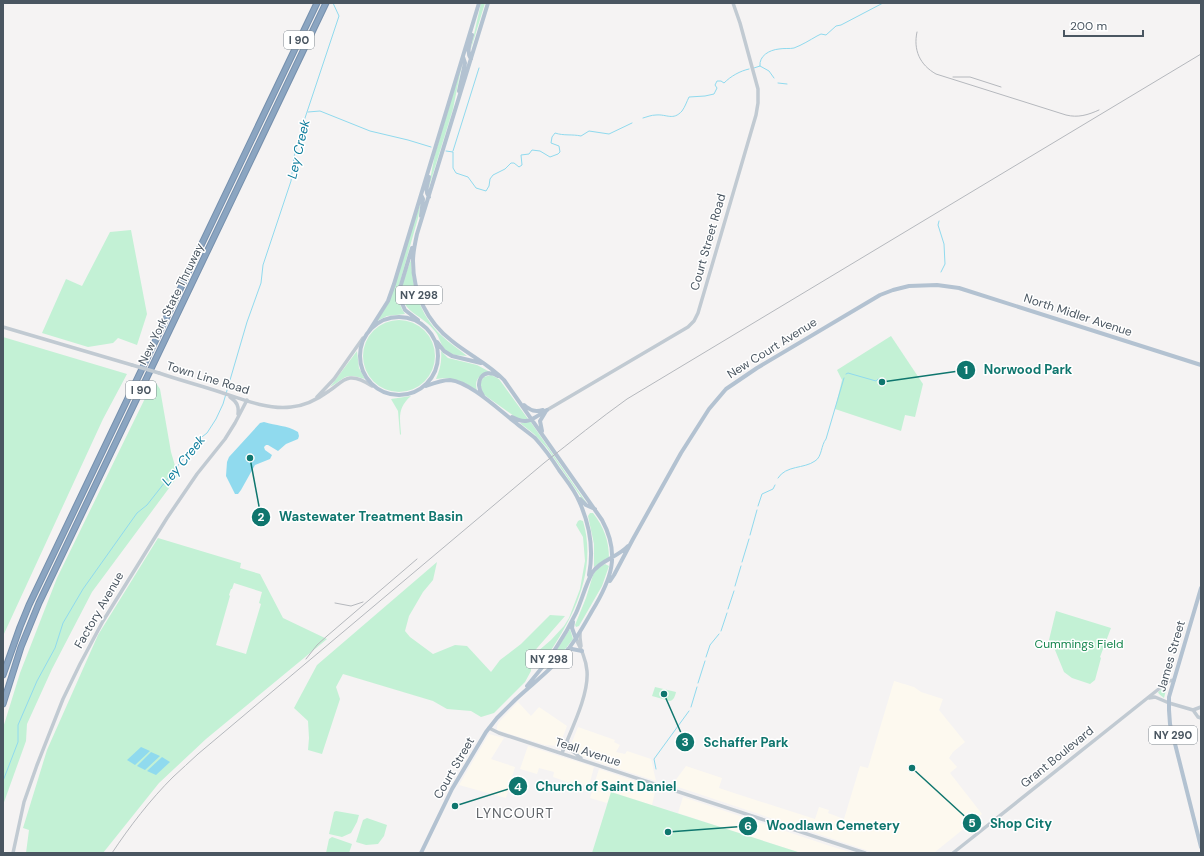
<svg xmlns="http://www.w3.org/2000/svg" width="1204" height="856" font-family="'DM Sans',sans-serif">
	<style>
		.commercial { fill: #fdf9ef }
		.green { fill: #c3f1d5; fill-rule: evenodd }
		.water { fill: #90daee }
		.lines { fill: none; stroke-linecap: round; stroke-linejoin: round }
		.stream { stroke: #90daee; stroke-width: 1 }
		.highway-casing { stroke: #7690ad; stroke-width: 7 }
		.minor { stroke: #c1cad2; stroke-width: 3.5 }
		.major { stroke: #b3c2d1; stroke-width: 4 }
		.highway { stroke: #8ba5c1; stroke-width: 5 }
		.rail { stroke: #b5b8bd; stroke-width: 1 }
		.minor-bridge { stroke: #c1cad2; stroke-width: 3.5 }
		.labels { text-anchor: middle; stroke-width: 3; stroke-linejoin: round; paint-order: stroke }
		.shield { fill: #fff; stroke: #808990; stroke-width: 1 }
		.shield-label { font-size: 11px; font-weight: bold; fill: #4a5661 }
		.street-label { font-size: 12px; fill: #4a5661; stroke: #fff }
		.park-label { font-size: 12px; fill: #17864f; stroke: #fff }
		.water-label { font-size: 13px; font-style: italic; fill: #0c7c9b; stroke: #fff }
		.quarter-label { font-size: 14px; letter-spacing: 1px; fill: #5f6368; stroke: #fff }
		.leader { fill: none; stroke: #0f766e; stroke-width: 1.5 }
		.callout-dot { fill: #0f766e; stroke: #fff; stroke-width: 1.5 }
		.mark-label { font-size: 12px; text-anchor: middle; font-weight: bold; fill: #fff }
		.callout-label { font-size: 13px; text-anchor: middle; font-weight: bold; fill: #0f766e; stroke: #fff; stroke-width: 3; stroke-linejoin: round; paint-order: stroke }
	</style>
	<rect width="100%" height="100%" fill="#f5f3f3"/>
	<path class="commercial" d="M894 681 914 687 921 692 943 699 939 710 965 742 953 752 949 758 957 767 950 773 982 814 935 852V853H875L672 785 686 766 722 778 719 788 737 794 815 819 819 807 829 810 828 813 844 819 860 766 868 768Z
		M518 702 531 716 539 707 567 726 561 742 558 746 545 745 497 730V726L499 722Z
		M578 727 615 740 614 742 620 745 616 752 625 754 627 751 651 759 656 781 589 759 578 754 574 749 572 742Z
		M489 734 504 738 491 759 515 767 506 798 459 785Z
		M528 746 594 767 589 786 574 782 573 784 553 777 554 772 539 768 537 774 520 769Z
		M599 769 656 788 652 805 611 792 607 803 590 798Z
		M683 797 827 845 853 853H801L678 813Z"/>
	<path class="green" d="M481 3H485L470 52Z
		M462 64 453 109 428 190 435 154Z
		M421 202 418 218 398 289C397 299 400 306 405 314L387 316 375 322 383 311Z
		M131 230 147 314 137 345 118 338 113 343 88 347 42 333 66 279 82 286 110 232Z
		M411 260C412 288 420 315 441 335 449 343 459 349 467 356 460 355 452 356 446 351 442 347 440 340 437 334 434 330 431 326 427 323 418 315 406 311 403 299 399 287 407 271 411 260Z
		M363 356a36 36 0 1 1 72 0a36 36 0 1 1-72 0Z
		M891 336 923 384 915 417 905 415 901 431 835 409 842 380 837 370Z
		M3 337 127 374 103 419 3 636Z
		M357 351 359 368 365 379C344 372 346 378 330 387Z
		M441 351 448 358 477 365 490 372C479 375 474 379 477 391 464 381 452 376 436 379 440 370 442 361 441 351Z
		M491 375 499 379 528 419H518L483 394 480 383 484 377Z
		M154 380 160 389 171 452 178 476 92 592 52 669 27 724 26 741 3 805V728L20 673 57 578Z
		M411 396C397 408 400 418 401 434L400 435 398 411 391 399Z
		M530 421 588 505 583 500 547 448 534 434 520 423H526Z
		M590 513H593C604 527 609 541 609 558L594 567V544L588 516Z
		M580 520 583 521C598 572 572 621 543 662H539L536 658 537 652 551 640 564 626 569 618 580 589 585 561 583 537 576 525 578 521Z
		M158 538 241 563 240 568 260 574 283 618 327 639 206 739 159 783 103 853H26L29 830 23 828 47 750 98 635ZM234 583 262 592 259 603 261 604 246 654 216 645 230 596 229 595 231 589H232Z
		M437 562 433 580 423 592 409 616 405 631 410 637 433 654 455 645 467 646 491 672 500 660 521 644 550 615 565 616 531 655V671L525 682 494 713 481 717 471 711 447 709 433 701 343 674 336 687 340 699 322 754 308 750 309 738 308 721 294 708 317 665Z
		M605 564 609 566 602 586 579 626 576 627 575 625 586 598 593 575 597 569Z
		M1056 611 1111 628 1100 657 1101 658 1095 680 1090 684 1072 678 1064 672 1055 650 1049 640Z
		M570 629 573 639 563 652 552 664 550 665H548V663Z
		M1166 686H1167L1164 698 1159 694 1158 692Z
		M655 687 676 692C675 696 674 700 670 701L652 696Z
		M611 792 801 853H592Z
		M336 811 359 815 357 822 351 833 342 837 329 834 334 812Z
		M367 818 387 825 384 836 378 844 366 845 356 842 363 820Z
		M332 837 352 844 349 853H326L329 839Z"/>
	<path class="water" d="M264 422C276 426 287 425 298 432L299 436 298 439 286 444 278 451 268 445H266L264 447 265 450 272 455 270 459 255 465 241 490 238 494H235L226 476 227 462 229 457 260 423Z
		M141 747 150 751 135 765 127 760Z
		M151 752 160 756 145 770 137 766Z
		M162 757 170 762 156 775 147 771Z"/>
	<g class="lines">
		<path class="stream" d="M760 66 769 71 774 78
			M754 68 760 66C759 56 769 50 779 49 784 48 790 49 794 48 802 45 810 40 817 36L821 34 826 35 836 26 841 25 883 3
			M778 83 787 84
			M308 112 320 111 370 131 408 140 431 147
			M643 118C647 117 651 115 656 115 667 114 673 121 682 111 685 107 687 101 689 97L705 96 714 94 717 88 715 85 717 81H721L724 83C731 76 740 71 749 69
			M446 151 453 152V168L456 173 468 177 476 188 486 191 489 186 490 179 493 175 505 169 511 163H514L519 167 522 165 521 155 529 154 532 150 540 151 550 157 558 154 560 152 559 146 551 143 552 137 555 133C564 136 572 134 581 136L589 131 609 134 632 123
			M453 151 479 68
			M939 221 938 225 944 244 945 264 941 272
			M846 374 848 373 876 381 878 379
			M778 478C786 465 804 469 815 461 822 457 821 445 826 439L844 378
			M758 506 762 494 773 489 775 485
			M750 535 757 510
			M742 562 749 539
			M735 586 741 566
			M728 609 734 591
			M721 631 727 613
			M706 657 710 645 719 634
			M698 683 705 661
			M691 707 697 687
			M656 769 654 759 689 711
			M3 781 18 742V725L37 681 55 648 63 623 83 589 137 513 147 505 198 440 207 433 216 419 223 404 247 322 261 283 263 265 291 181 294 157 302 127 339 16 333 3"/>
		<g class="highway-casing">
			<path id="highway" d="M3 675 20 627 29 605 317 3
				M3 704 21 647 39 603 326 3"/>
		</g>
		<path class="minor" d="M3 327 132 365
			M159 373C179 380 199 385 220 392 241 399 268 410 291 407 304 406 318 399 329 391 336 387 342 379 350 378 358 377 366 382 372 386
			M230 397C237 402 239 406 238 414
			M317 397 334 379 363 338
			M547 410 688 327 694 321 698 313 756 115 758 103V89L740 23 733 3
			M580 633V638L581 646
			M1149 698 1155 697 1169 703 1193 710 1201 707
			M1193 710 1198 717 1201 718
			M489 728 499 733 865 853
			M567 741 571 750 581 758
			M562 753C571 730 589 695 587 671 586 659 581 649 576 639
			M13 853 24 802 37 765 63 699 80 664 103 621 167 518 197 474 225 439 235 423 247 400
			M953 853 1160 688 1169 681 1174 680"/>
		<path class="major" d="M488 3 417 234C415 243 413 252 413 261 413 293 427 322 452 341 469 355 489 364 504 380L602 520C621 555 611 580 592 611 584 625 576 640 566 652 551 670 532 684 515 700
			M471 59C466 52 470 43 472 35
			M459 91 465 63 463 57
			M429 197C424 191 428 184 429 177
			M421 216 423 199 421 195
			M412 248 400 288V299L405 310 418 320
			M360 356a39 39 0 1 1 78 0a39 39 0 1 1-78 0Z
			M369 331 388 301 394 284 479 3
			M437 342 444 351 452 356 481 363
			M426 386C434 383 442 380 450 380 470 382 500 411 516 423 522 428 529 433 535 438 544 448 552 459 559 470 566 480 574 489 579 501 590 525 594 549 589 575
			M483 396C473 382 483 367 498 376
			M524 405C531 411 535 412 543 410
			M512 417C528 426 533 418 547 410
			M542 431 540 421 546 411
			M580 499 586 505 595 509
			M610 581 614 575 633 539 681 453 709 409 726 389 757 368 880 295 893 290 909 286 937 285 959 288 1201 365
			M1201 588 1169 697V710L1170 724 1201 847
			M573 622 572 628 576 639
			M568 649H572L582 651
			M527 686C546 664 563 640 576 613 582 600 585 586 592 573 599 561 618 557 628 546
			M421 853 452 789 486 732 497 718 516 699"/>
		<use href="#highway" class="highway"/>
		<path class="rail" d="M917 32C913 50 920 65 936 74L1066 115C1078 118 1088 115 1099 110
			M953 77H970L1001 87
			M335 603 351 606 363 602
			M306 659 317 645 327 636 417 559
			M112 853C130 826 150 800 173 777 181 769 190 762 198 754L544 463C572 441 599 419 627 399L1201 54"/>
		<path class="minor-bridge" d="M132 365 159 373"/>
	</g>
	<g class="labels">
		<g class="shield">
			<rect x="284" y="31" width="30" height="18" rx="3"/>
			<rect x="396" y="286" width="46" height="18" rx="3"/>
			<rect x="126" y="381" width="30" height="18" rx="3"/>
			<rect x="526" y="650" width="46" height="18" rx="3"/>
			<rect x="1149" y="726" width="48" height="18" rx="3"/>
		</g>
		<g class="shield-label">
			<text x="299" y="44">I 90</text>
			<text x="419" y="299">NY 298</text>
			<text x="141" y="394">I 90</text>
			<text x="549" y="663">NY 298</text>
			<text x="1173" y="739">NY 290</text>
		</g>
		<g class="street-label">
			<text transform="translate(708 242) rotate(-74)" y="4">Court Street Road</text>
			<text transform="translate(171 304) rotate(-64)" y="4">New York State Thruway</text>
			<text transform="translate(1078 315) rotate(18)" y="4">North Midler Avenue</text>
			<text transform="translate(772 348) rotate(-32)" y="4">New Court Avenue</text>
			<text transform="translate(208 378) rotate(17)" y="4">Town Line Road</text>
			<text transform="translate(99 610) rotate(-60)" y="4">Factory Avenue</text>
			<text transform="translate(1171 656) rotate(-74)" y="4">James Street</text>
			<text transform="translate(588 752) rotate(18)" y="4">Teall Avenue</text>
			<text transform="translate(1057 757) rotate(-39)" y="4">Grant Boulevard</text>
			<text transform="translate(454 768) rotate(-60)" y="4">Court Street</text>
		</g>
		<g class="park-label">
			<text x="1079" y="648">Cummings Field</text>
		</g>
		<g class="water-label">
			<text transform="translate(298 149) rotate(-77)" y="5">Ley Creek</text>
			<text transform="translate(183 460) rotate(-51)" y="5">Ley Creek</text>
		</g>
		<g class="quarter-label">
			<text x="515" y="818">LYNCOURT</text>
		</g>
	</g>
	<path class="leader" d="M882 382L966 370M250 458L261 517M664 694L685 742M455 806L518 786M912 768L972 823M668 832L748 826"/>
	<g class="callout-dot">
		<circle cx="882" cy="382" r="4"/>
		<circle cx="250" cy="458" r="4"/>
		<circle cx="664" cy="694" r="4"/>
		<circle cx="455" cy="806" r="4"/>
		<circle cx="912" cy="768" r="4"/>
		<circle cx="668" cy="832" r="4"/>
		<circle cx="966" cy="370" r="10"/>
		<circle cx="261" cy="517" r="10"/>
		<circle cx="685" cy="742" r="10"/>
		<circle cx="518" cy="786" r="10"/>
		<circle cx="972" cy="823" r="10"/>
		<circle cx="748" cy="826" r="10"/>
	</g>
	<g class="mark-label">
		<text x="966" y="374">1</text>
		<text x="261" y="521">2</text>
		<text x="685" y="746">3</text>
		<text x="518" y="791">4</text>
		<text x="972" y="827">5</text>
		<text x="748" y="830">6</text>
	</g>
	<g class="callout-label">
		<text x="1028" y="374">Norwood Park</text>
		<text x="371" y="521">Wastewater Treatment Basin</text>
		<text x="746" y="747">Schaffer Park</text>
		<text x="606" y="791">Church of Saint Daniel</text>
		<text x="1021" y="828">Shop City</text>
		<text x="833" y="830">Woodlawn Cemetery</text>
	</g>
	<rect width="1204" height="856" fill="none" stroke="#4a5661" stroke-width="8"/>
	<path d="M1064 30v6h79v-6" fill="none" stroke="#4a5661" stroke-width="2"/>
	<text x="1070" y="30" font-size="12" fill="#4a5661" stroke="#ffffff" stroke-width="3" paint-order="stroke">200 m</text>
</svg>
